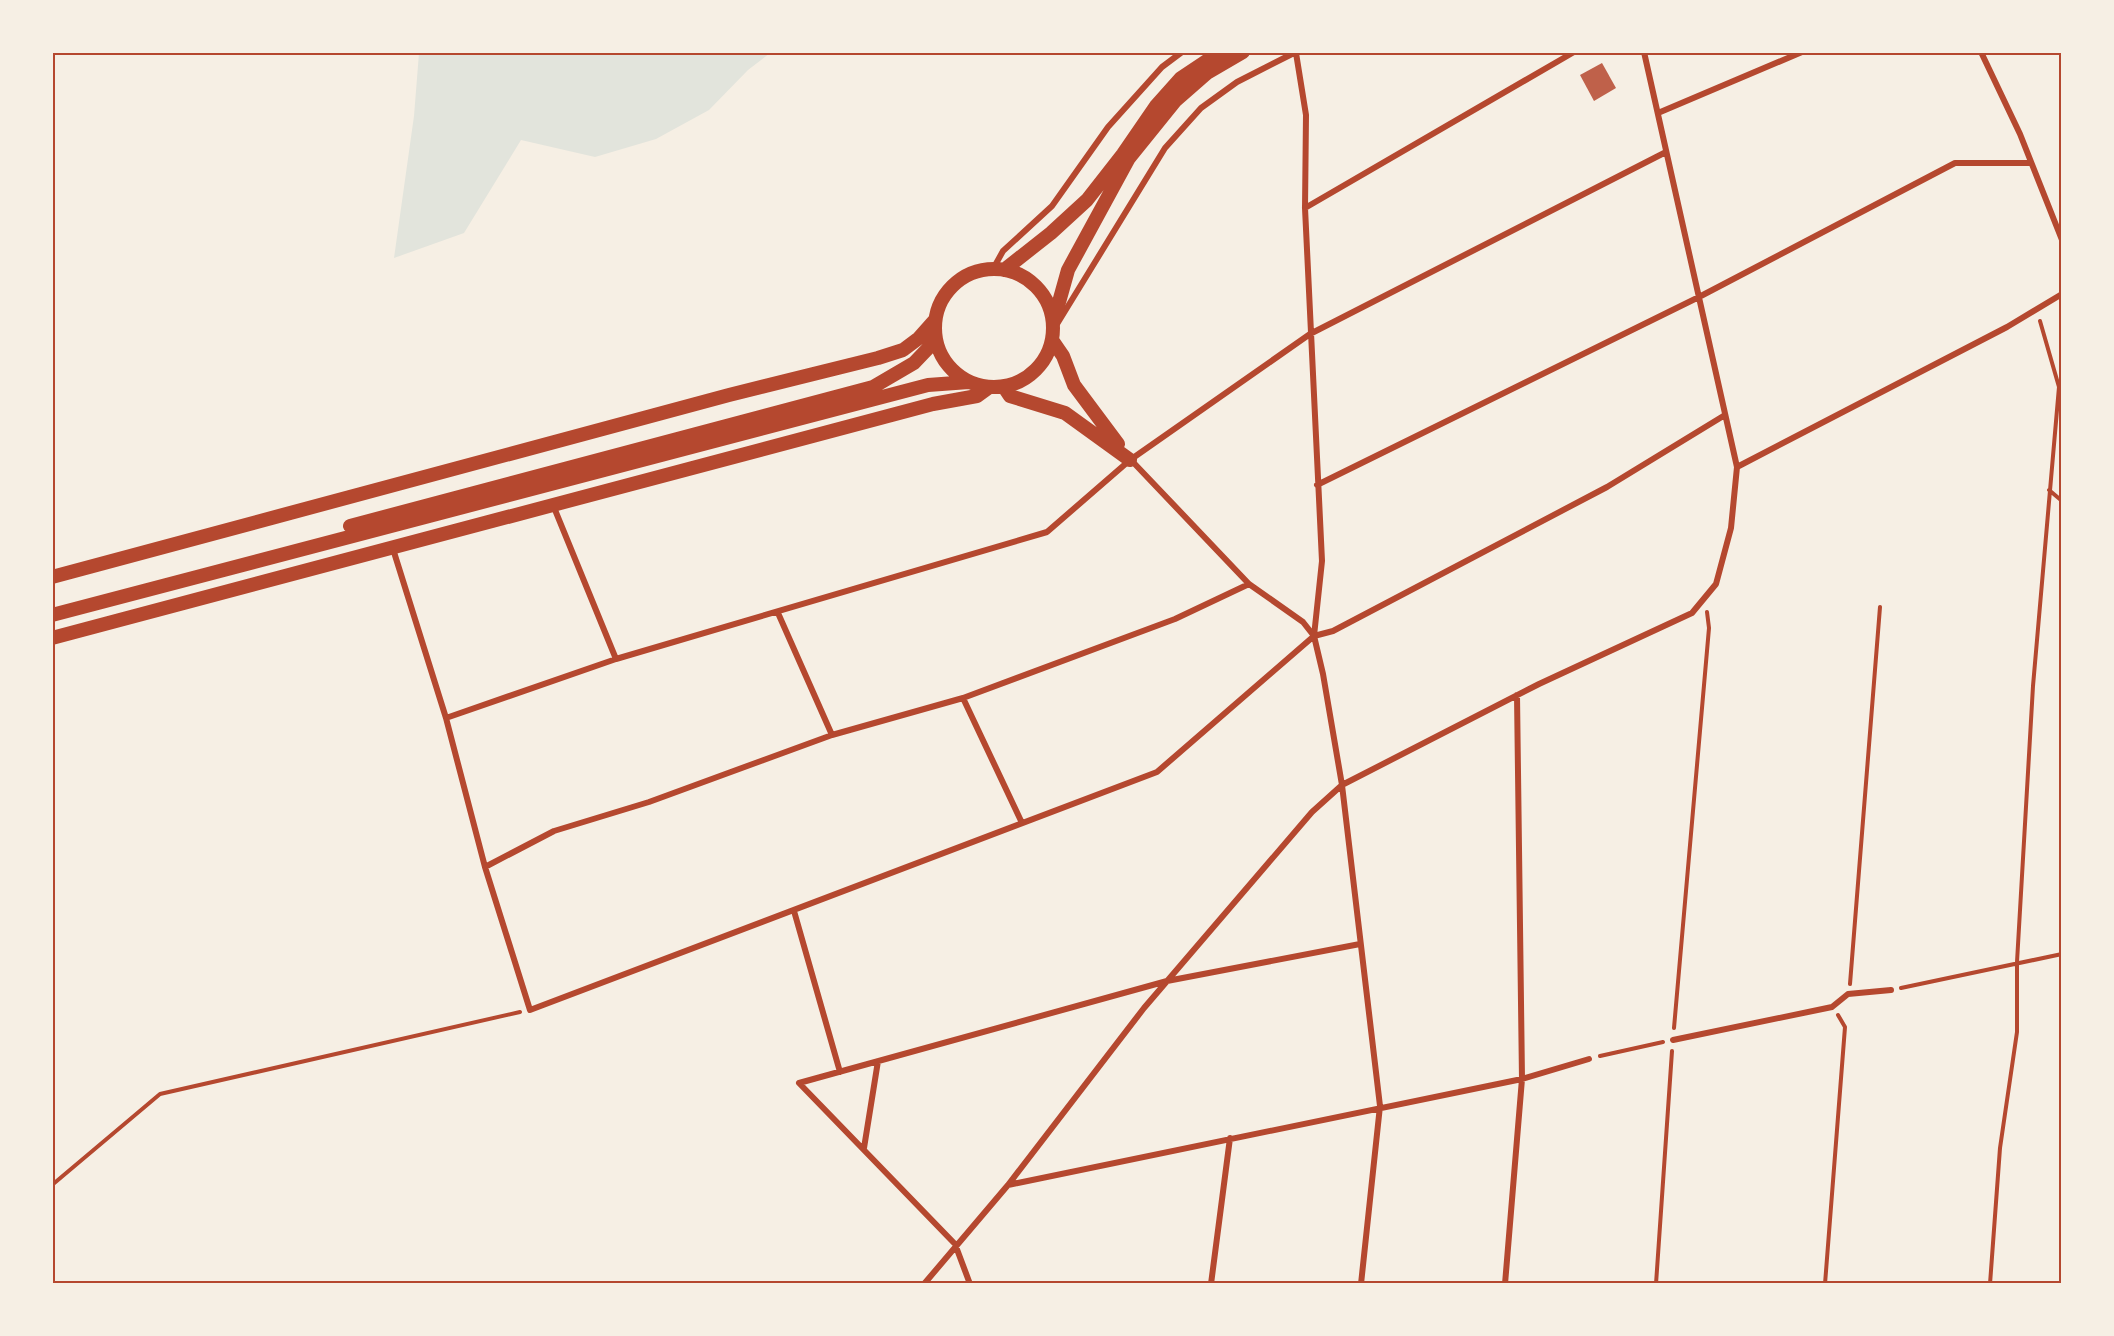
<svg xmlns="http://www.w3.org/2000/svg" width="2114" height="1336" font-family="Raleway,sans-serif">
	<style>
		.green { fill: #e2e4dc }
		.building { fill: #bf614a }
		.lines { fill: none; stroke-linecap: round; stroke-linejoin: round }
		.path { stroke: #b5482f; stroke-width: 4 }
		.minor { stroke: #b5482f; stroke-width: 6 }
		.primary { stroke: #b5482f; stroke-width: 14 }
		.neatline { fill: none; stroke: #b5482f; stroke-width: 2 }
	</style>
	<rect width="100%" height="100%" fill="#f6efe4"/>
	<path class="green" d="M419 53V52L770 53 748 70 709 110 656 139 595 157 521 140 464 233 394 258 414 116Z"/>
	<path class="building" d="M1602 63 1616 88 1594 101 1580 75Z"/>
	<g class="lines">
		<path class="path" d="M2049 490 2062 501
			M1850 984 1880 607
			M1901 988 2062 954
			M1674 1028 1709 628 1707 612
			M1600 1056 1663 1042
			M52 1185 160 1094 520 1012
			M1656 1284 1672 1051
			M1825 1284 1845 1027 1838 1015
			M1990 1284 2000 1148 2017 1032V962L2033 686 2059 387 2040 321"/>
		<path class="minor" d="M1981 52 2020 134 2062 240
			M1296 53 1306 115 1305 208 1322 561 1314 636 1323 674 1342 785 1380 1106 1361 1284
			M1658 113 1802 52
			M1305 208 1574 52
			M993 269 1003 251 1052 206 1108 127 1162 67 1182 52
			M1054 329 1165 148 1201 108 1237 82 1296 52
			M1131 460 1249 584 1303 622 1314 636
			M1737 467 2007 327 2062 294
			M1317 485 1699 297 1955 163H2031
			M553 505 616 659
			M393 549 446 718 485 867 530 1010 1157 772 1314 636 1333 631 1607 487 1725 415
			M778 613 832 735
			M963 698 1022 823
			M446 718 616 659 1047 532 1130 460 1310 334 1666 152
			M485 867 554 831 649 802 832 735 963 698 1175 619 1249 584
			M794 911 840 1072
			M1673 1040 1832 1007 1848 994 1891 990
			M864 1148 878 1061
			M1008 1185 1522 1079 1589 1059
			M924 1284 1008 1185 1144 1008 1312 812 1342 785 1539 684 1692 613 1716 584 1731 528 1737 467 1644 52
			M970 1284 955 1244 799 1083 1167 981 1360 944
			M1211 1284 1230 1138
			M1505 1284 1522 1079 1517 695"/>
		<path class="primary" d="M935 328a59 59 0 1 1 118 0a59 59 0 1 1-118 0Z
			M1004 270 1051 233 1087 200 1123 154 1156 106 1181 78 1220 52
			M1054 320 1068 270 1129 158 1175 101 1207 73 1243 52
			M1052 340 1063 356 1074 385 1118 444
			M1004 387 1010 396 1065 413 1130 460
			M350 526 873 387 914 363 936 340
			M52 577 729 395 878 358 903 350 919 338 935 320
			M52 615 928 385 969 382
			M52 638 933 404 977 396 988 388"/>
	</g>
	<rect width="2114" height="1336" fill="none" stroke="#f6efe4" stroke-width="108"/>
	<rect x="54" y="54" width="2006" height="1228" class="neatline"/>
</svg>
